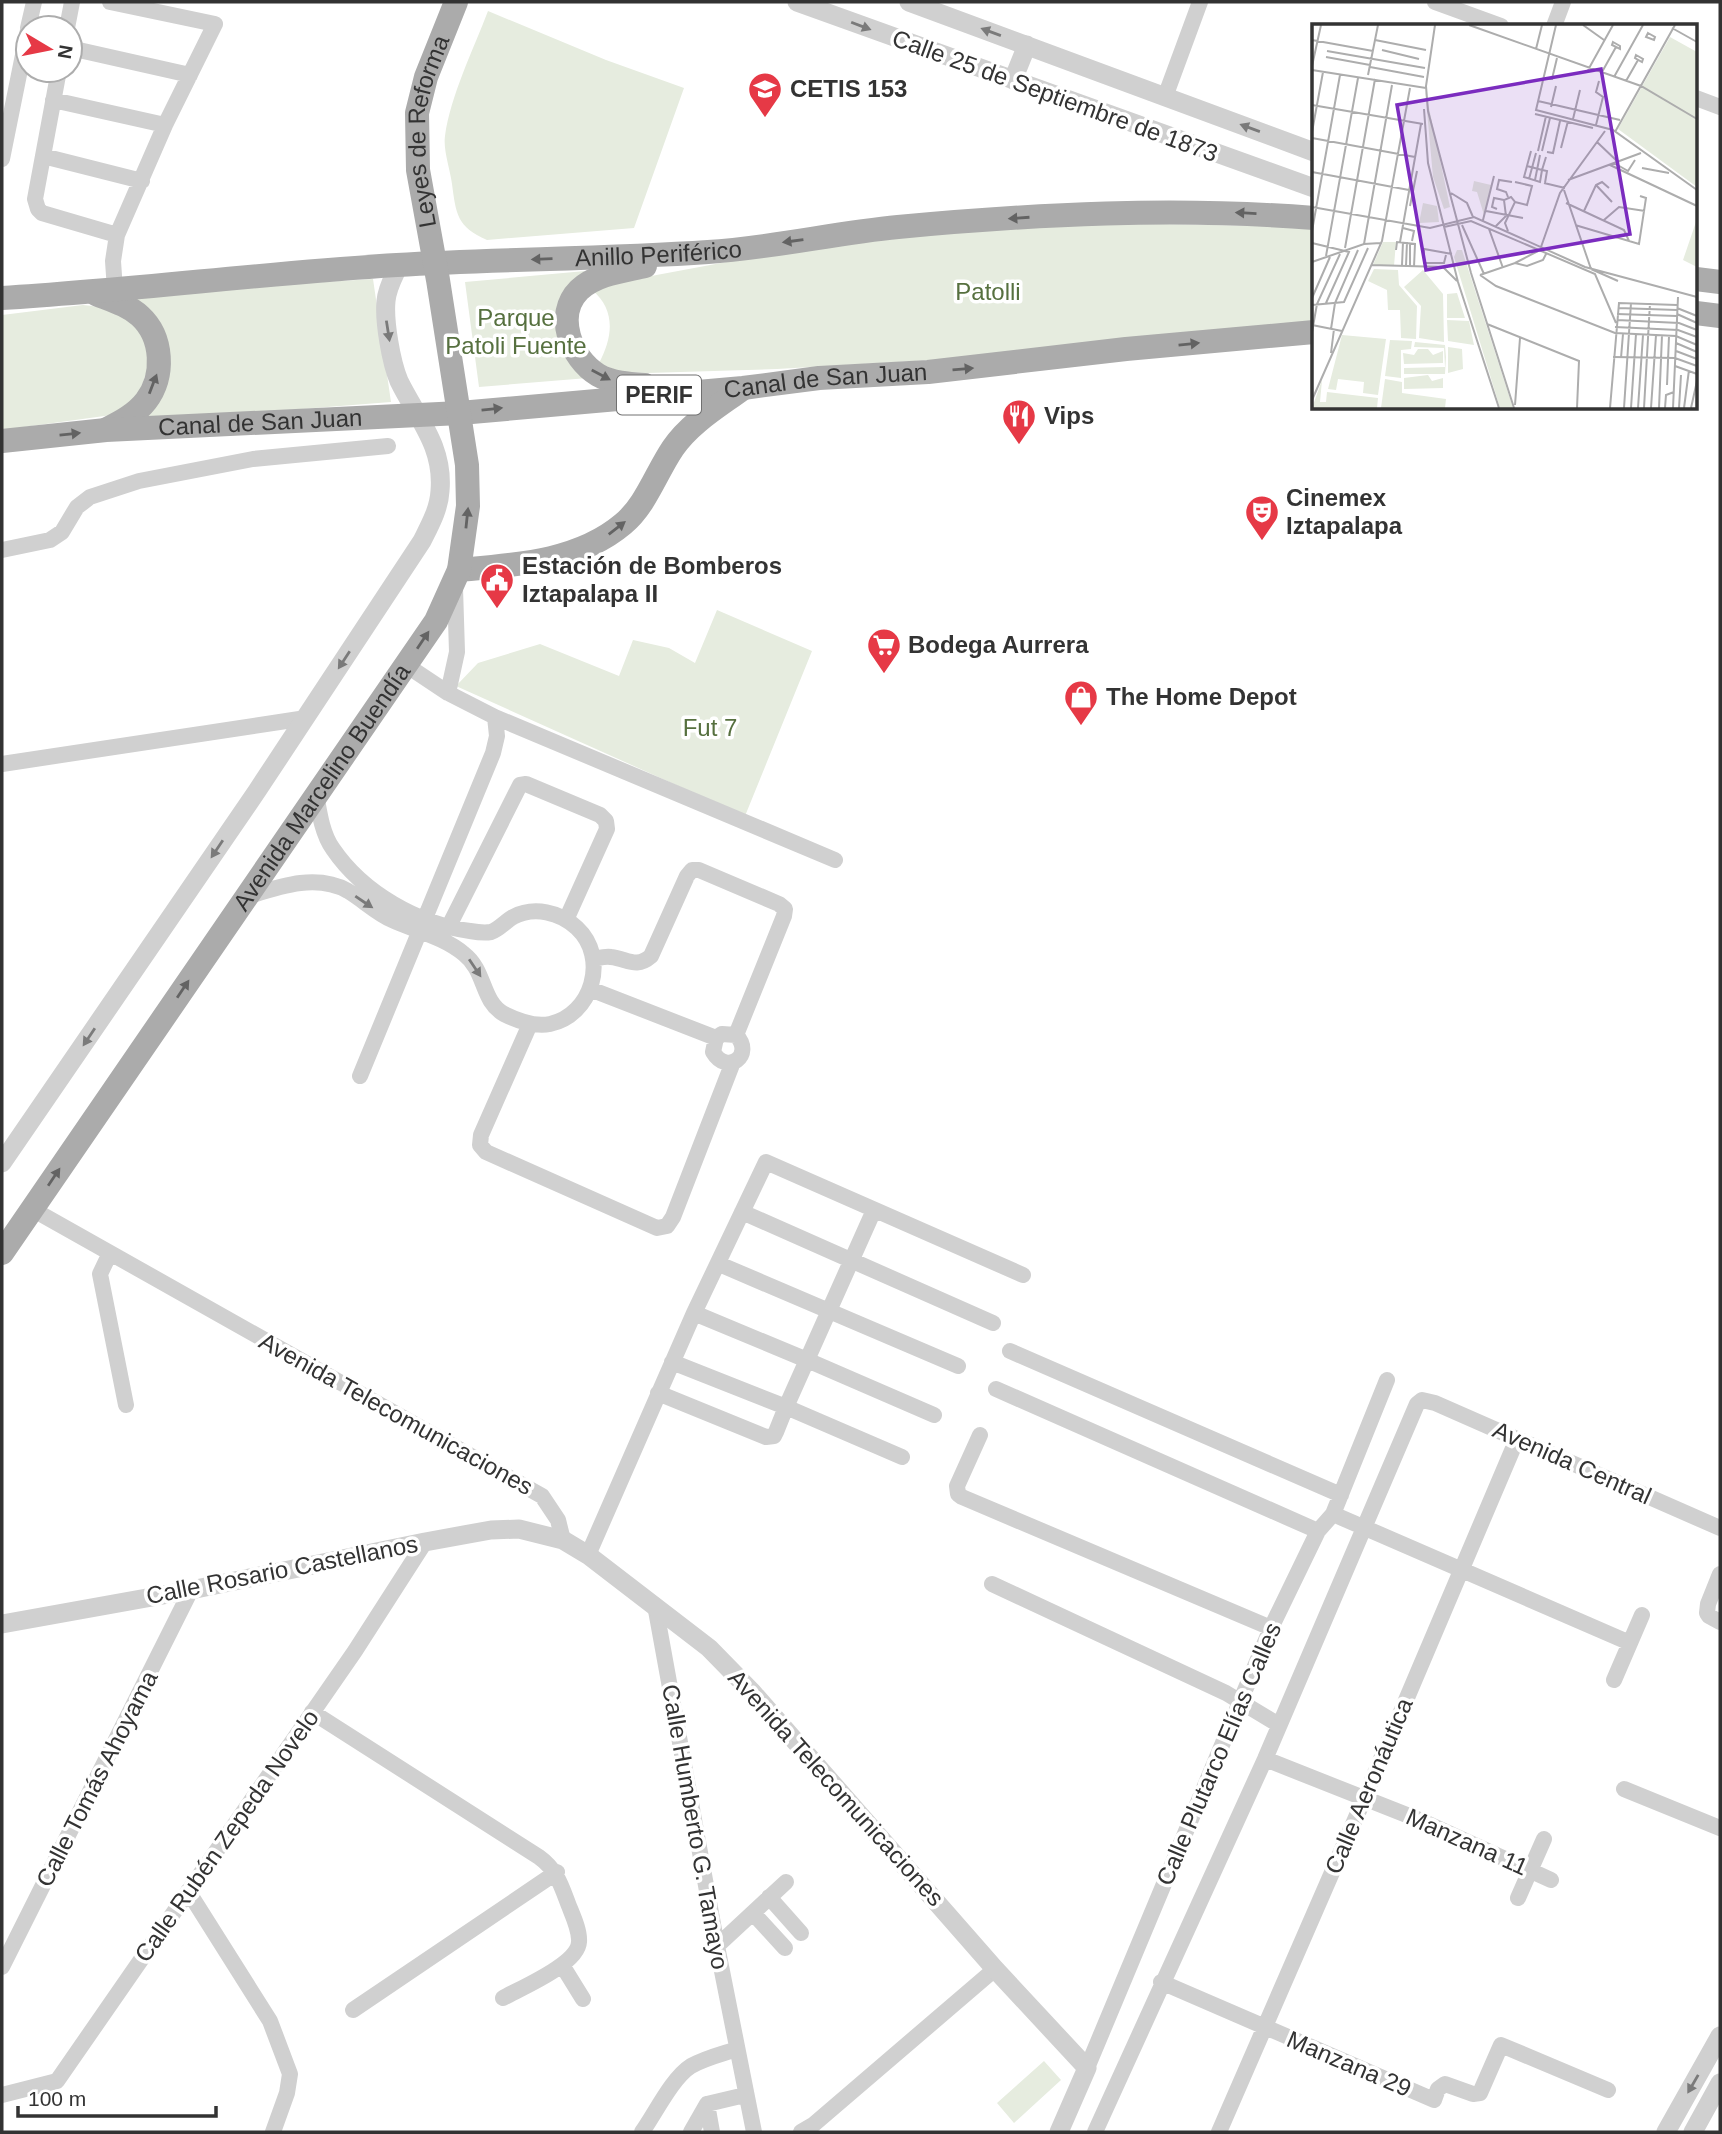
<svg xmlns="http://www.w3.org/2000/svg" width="1722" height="2134" font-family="Arial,sans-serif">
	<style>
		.green { fill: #e6ecdf }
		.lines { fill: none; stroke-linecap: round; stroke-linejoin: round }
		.minor { stroke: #d0d0d0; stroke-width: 16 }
		.tertiary { stroke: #d0d0d0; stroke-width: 19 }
		.primary { stroke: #ababab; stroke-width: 24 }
		.oneway { fill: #7a7a7a }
		.oneway2 { fill: #636363 }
		.labels { text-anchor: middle; stroke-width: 7; stroke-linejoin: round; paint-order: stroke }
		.shield { fill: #fff; stroke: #707070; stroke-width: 2 }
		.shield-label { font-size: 23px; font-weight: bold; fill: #333 }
		.poi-label { font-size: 24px; font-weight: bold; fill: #333; stroke: #fff; text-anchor: start }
		.street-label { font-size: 24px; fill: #333; stroke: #fff }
		.park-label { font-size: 24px; fill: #56703f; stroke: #fff }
		.inset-road { fill: none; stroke: #adadad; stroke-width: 2 }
		.view { fill: #7b2cbf; fill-opacity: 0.15; stroke: #7b2cbf; stroke-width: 3.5 }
		.inset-edge { fill: none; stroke: #333; stroke-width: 3.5 }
	</style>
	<rect width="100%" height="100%" fill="#fff"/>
	<path class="green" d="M488 11 606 60 684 88 634 228 487 240C457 227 456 214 452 184 450 169 443 150 445 136 450 97 474 48 488 11Z
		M1063 222 1314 227V324L1000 356 777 369 647 373 620 372 599 363C613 337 616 310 592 290L603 285 737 260 927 233Z
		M585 271 569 288 588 378 479 387 465 282Z
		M373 279 391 402 138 422 169 370 130 294Z
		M83 305C123 309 136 318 152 356L137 400 119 414 2 430V315Z
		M717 610 812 651 745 816 456 686 478 663 540 644 619 676 633 640 669 648 695 663Z
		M1044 2061 1061 2080 1014 2123 997 2103Z"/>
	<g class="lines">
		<path class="minor" d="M110 2 215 24 165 125 117 235 113 261 115 290
			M1435 2 1501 26
			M1554 26 1563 2
			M28 28 34 2
			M67 28 72 2
			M70 48 190 75
			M59 70 35 199 38 209 42 213 117 235
			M1165 97 1200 2
			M1696 98 1720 107
			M53 100 165 125
			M43 156 142 181
			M2 159 28 30
			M2 550 50 540 62 532 77 507 90 497 139 481 253 459 388 446
			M406 665 448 693 495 717 835 860
			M448 693 457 652 455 588
			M2 764 306 718
			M246 897C278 887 316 873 348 891 363 900 376 913 392 920 416 931 444 937 464 954 486 971 481 1001 504 1014 518 1021 535 1027 550 1024 592 1015 609 958 577 928 560 912 534 906 513 917 506 921 498 930 491 932 485 933 476 932 470 931 418 924 363 893 333 849 322 834 319 811 316 793
			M448 928 520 785 526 784 600 815 606 821 607 829 566 920
			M593 959C599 958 605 956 611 957 628 959 636 969 651 956L687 876 692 870H699L779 904 785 909 784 916 736 1035
			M590 989 716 1038 722 1034 736 1035C755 1055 727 1076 713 1052L716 1038
			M530 1024 481 1135 480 1145 486 1152 657 1228 667 1226 673 1217 733 1062
			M360 1076 493 753 497 736 495 717
			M32 1209 542 1496 558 1520 563 1540
			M874 1210 807 1360 934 1415
			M742 1212 993 1323
			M110 1253 100 1274 126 1405
			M719 1264 958 1366
			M1010 1351 1341 1495
			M672 1362 786 1407 807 1360 694 1313 766 1162 1023 1275
			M996 1389 1318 1531
			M658 1393 766 1437 774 1436 776 1432 786 1407 902 1457
			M980 1435 957 1486 958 1494 962 1497 1271 1628
			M1333 1514 1630 1643
			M588 1555 694 1313
			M1720 1574 1708 1604 1707 1613 1709 1616 1720 1622
			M992 1584 1226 1693 1279 1725
			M655 1605 717 1946 754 2132
			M1614 1680 1642 1615
			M312 1712 539 1857C557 1870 561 1885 569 1906 573 1916 580 1931 579 1942 578 1964 521 1988 503 1998
			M1265 1759 1422 1821 1551 1880
			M1624 1789 1720 1828
			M188 1891 270 2021 290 2074 287 2093 273 2132
			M769 1897 801 1933
			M1518 1898 1544 1839
			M753 1913 785 1948
			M717 1946 786 1882
			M562 1965 583 1999
			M2 1967 191 1590
			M1161 1982 1434 2100 1438 2089 1445 2084 1473 2094 1480 2093 1501 2045 1608 2090
			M353 2010 557 1872
			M1087 2068 1271 1628 1318 1531 1333 1514 1387 1380
			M2 2095 57 2081 355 1651 425 1542
			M707 2104 712 2132
			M642 2132C655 2114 672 2078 691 2066 705 2058 722 2054 737 2049
			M691 2132 707 2104 745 2095
			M801 2132 813 2125 995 1969
			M1095 2132 1265 1759 1417 1404 1422 1400 1435 1403 1720 1528
			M1219 2132 1364 1799 1517 1439"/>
		<path class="tertiary" d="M797 2 1314 188
			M909 2 1314 152
			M1013 80 1027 45
			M2 1163 257 791 422 541C430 525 439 509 440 491 444 446 417 418 399 381 391 362 384 321 386 301 387 288 394 276 399 265
			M2 1624 191 1590 425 1542 491 1530 519 1529 563 1540 588 1555 709 1648 753 1693 995 1969 1087 2068 1059 2132
			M1666 2132 1720 2036
			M1693 2132 1720 2083"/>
		<g class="primary">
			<path d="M645 266C623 271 596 274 579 290 554 315 571 359 598 375 612 383 629 384 645 385"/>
			<path d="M1696 279 1720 282"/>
			<path d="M96 294C111 300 128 305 140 316 163 337 165 376 146 401 136 414 121 422 107 429"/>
			<path id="s1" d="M2 298C134 290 265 273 397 265 501 259 605 259 708 252 772 248 835 233 898 227 1037 214 1175 207 1314 218"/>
			<path d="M1696 313 1720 316"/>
			<path id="s2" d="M2 441 106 430 460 413 743 388 819 378 928 372 1126 349 1314 332"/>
			<path d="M459 570C515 565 578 562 623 524 646 505 656 473 673 448 690 423 719 406 742 389"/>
			<path id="s3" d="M2 1253 436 621 459 570 468 506 467 465 438 280 418 170 417 113 426 77 456 2"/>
		</g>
	</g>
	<defs><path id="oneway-solid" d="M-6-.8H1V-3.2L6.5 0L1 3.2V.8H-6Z" transform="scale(1.75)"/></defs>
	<g class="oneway">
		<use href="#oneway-solid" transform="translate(861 26) rotate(21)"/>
		<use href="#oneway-solid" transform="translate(991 32) rotate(-160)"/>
		<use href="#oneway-solid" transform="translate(1250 128) rotate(-160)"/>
		<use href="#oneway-solid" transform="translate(388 331) rotate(81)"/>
		<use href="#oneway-solid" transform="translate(344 660) rotate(123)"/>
		<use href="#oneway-solid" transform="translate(217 849) rotate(124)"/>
		<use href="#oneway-solid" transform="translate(364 902) rotate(34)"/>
		<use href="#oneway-solid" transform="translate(475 968) rotate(56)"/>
		<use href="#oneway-solid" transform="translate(89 1037) rotate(124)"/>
		<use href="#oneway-solid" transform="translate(1693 2084) rotate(120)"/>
	</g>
	<g class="oneway2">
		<use href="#oneway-solid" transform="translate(1246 213) rotate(-177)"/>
		<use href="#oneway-solid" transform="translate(1019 218) rotate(176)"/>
		<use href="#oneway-solid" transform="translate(793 241) rotate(172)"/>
		<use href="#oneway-solid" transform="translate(542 259) rotate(178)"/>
		<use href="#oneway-solid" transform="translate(1189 344) rotate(-6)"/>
		<use href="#oneway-solid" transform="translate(963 369) rotate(-5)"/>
		<use href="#oneway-solid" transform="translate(601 375) rotate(28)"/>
		<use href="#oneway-solid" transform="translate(153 384) rotate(-69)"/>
		<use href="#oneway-solid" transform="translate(492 409) rotate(-6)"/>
		<use href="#oneway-solid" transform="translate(70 434) rotate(-6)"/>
		<use href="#oneway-solid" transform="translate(467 518) rotate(-84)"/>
		<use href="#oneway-solid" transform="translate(617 528) rotate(-38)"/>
		<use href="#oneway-solid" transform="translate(423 640) rotate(-56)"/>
		<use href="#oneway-solid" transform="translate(183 989) rotate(-56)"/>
		<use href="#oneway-solid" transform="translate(54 1177) rotate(-56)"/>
	</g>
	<defs>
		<g id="university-pin" transform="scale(1.75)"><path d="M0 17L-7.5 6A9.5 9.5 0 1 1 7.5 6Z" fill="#e63946" stroke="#fff"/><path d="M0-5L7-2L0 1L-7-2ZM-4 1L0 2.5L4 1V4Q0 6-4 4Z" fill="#fff"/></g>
		<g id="restaurant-pin" transform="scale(1.75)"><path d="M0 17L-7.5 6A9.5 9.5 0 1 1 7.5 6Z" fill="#e63946" stroke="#fff"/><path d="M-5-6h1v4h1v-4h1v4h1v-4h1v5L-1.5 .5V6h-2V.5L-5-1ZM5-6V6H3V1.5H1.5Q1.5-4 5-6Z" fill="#fff"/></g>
		<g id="theatre-pin" transform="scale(1.75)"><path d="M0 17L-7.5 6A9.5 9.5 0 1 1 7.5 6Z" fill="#e63946" stroke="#fff"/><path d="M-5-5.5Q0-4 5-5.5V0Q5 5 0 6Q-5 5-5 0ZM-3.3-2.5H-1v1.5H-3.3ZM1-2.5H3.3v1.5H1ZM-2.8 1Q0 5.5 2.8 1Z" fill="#fff"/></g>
		<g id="civic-pin" transform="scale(1.75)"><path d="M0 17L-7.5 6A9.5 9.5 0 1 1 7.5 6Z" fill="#e63946" stroke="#fff"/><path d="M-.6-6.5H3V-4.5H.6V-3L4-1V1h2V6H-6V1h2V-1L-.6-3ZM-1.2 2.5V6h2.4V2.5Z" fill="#fff"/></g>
		<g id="supermarket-pin" transform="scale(1.75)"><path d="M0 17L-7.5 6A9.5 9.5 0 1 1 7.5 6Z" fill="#e63946" stroke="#fff"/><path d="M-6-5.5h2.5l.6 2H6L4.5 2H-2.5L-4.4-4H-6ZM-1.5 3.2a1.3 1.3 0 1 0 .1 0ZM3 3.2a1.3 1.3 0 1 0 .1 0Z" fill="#fff"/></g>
		<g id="shop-pin" transform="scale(1.75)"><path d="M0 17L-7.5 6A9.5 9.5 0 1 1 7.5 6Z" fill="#e63946" stroke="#fff"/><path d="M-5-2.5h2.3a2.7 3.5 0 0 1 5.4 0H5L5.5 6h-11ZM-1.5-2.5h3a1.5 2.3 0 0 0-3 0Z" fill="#fff"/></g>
	</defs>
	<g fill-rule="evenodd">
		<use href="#university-pin" x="765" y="89"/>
		<use href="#restaurant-pin" x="1019" y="416"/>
		<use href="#theatre-pin" x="1262" y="512"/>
		<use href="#civic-pin" x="497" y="580"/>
		<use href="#supermarket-pin" x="884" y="645"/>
		<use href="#shop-pin" x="1081" y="697"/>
	</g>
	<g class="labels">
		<rect class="shield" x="617" y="375.5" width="84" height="39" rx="5"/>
		<g class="shield-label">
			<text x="659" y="403">PERIF</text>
		</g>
		<g class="poi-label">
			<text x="790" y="97">CETIS 153</text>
			<text x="1044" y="424">Vips</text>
			<text x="1286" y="506">Cinemex<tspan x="1286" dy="28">Iztapalapa</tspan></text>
			<text x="522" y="574">Estación de Bomberos<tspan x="522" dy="28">Iztapalapa II</tspan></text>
			<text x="908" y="653">Bodega Aurrera</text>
			<text x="1106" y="705">The Home Depot</text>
		</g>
		<g class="street-label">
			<text transform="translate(1055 96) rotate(20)" y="8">Calle 25 de Septiembre de 1873</text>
			<text dy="8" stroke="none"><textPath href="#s3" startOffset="1267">Leyes de Reforma</textPath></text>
			<text dy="8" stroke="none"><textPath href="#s1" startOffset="658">Anillo Periférico</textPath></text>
			<text dy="8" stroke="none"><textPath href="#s2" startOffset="826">Canal de San Juan</textPath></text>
			<text dy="8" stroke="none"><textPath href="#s2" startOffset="259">Canal de San Juan</textPath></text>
			<text dy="8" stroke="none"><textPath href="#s3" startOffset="565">Avenida Marcelino Buendía</textPath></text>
			<text transform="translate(396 1414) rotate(29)" y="8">Avenida Telecomunicaciones</text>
			<text transform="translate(1572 1463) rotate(24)" y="8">Avenida Central</text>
			<text transform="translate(282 1570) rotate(-11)" y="8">Calle Rosario Castellanos</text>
			<text transform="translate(1219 1754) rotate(-67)" y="8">Calle Plutarco Elías Calles</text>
			<text transform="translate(97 1779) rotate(-63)" y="8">Calle Tomás Ahoyama</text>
			<text transform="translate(1369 1786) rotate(-67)" y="8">Calle Aeronáutica</text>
			<text transform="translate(836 1788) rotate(48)" y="8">Avenida Telecomunicaciones</text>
			<text transform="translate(695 1827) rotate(80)" y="8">Calle Humberto G. Tamayo</text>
			<text transform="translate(227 1836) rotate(-55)" y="8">Calle Rubén Zepeda Novelo</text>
			<text transform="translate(1467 1842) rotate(24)" y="8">Manzana 11</text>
			<text transform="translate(1349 2064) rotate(23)" y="8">Manzana 29</text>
		</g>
		<g class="park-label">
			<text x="988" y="300">Patolli</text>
			<text x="516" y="326">Parque<tspan x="516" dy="28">Patoli Fuente</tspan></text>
			<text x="710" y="736">Fut 7</text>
		</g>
	</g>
	<g transform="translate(1312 24)">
		<rect width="385" height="385" fill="#fff"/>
		<path d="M358 13 385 28V163L306 105ZM113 65 138 183 132 185 121 153ZM162 157 179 161 172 191 165 168 160 167ZM111 179 125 182 127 198 107 199ZM385 195V243L371 236ZM71 218H84L82 242 61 241ZM145 226H150L201 384H188L142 233ZM62 245 86 246 87 261 105 282 104 315 89 314 88 286H76L75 266 56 257ZM111 246 131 270 132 318 107 314 109 282 92 263ZM145 269 153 294H135V270ZM135 296 157 297 162 321 136 317ZM30 311 74 315 66 371 51 369 52 358 26 355 24 366 16 365ZM78 316 100 317 99 325 89 326V354L73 352ZM103 318 133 321 134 333 133 350H92V344L133 343 132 324 102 323ZM136 323 150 325 151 345 136 349ZM106 325H116L121 331 131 327V339L92 340 91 329 102 331ZM116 351 120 357 131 354V364L92 365V354ZM73 355 90 358V369L134 375 133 384H69ZM10 356 8 378H14L15 368 66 374 65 384H0Z" fill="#e6ecdf"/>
		<path class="inset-road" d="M123 1 114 62 116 87 159 249 202 384M157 1 329 62 385 95M244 1 224 86 301 106 385 166M271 1 292 16M360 4 385 18M336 9 343 13 342 16 334 13ZM0 16 61 27M63 16 114 26M301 18 308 22V25L300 21ZM224 25 230 1M70 26 107 35M15 27 113 44M324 31 331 35 330 38 323 34ZM14 33 58 41M0 42 9 1M58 43 112 53M0 46 114 64M276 46 301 1M290 48 304 23M56 51 66 1M302 53 331 1M236 55H240L245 34M314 57 326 36M226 77 308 96M0 81 111 100M239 83 244 62M112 85 116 139 146 258 187 384M223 90 281 104M261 95 268 66M284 101 291 73 284 68 287 57M0 108 11 48M303 108 363 1M0 114 103 133M285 118 306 138M249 124 256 97M219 127 212 153 228 158 230 146 235 147 233 159M226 127 234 92M230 127 238 94M235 128 241 129 248 97M302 139 316 147 323 136M298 141 385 182M215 142 230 146 234 133M330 144 357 149M0 148 97 166M217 155 224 129M223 156 228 131M256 156 329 129M232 159 253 164M284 161 300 178M252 166 279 245M139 169 155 179 161 193M196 173 194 168 185 165 187 156 200 158M203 178 215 181 220 162 203 158M254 179 312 206 317 217M98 182 105 147M0 183 118 204 162 193 273 243 385 273M185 185 180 183 182 174 192 176M174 187 211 194M272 187 284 161 290 158 297 164M171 196 182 152M292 196 307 183 333 187M150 201 172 250M263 201 327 220 334 174 328 172M184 202 194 192 192 176 199 173 203 178 193 199 196 207M132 203 159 197 283 250 304 299M91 204 102 207 100 217M177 205 191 244M0 207 28 51M88 218 109 100M0 219 37 228 14 279M52 220 80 61M229 223 248 169 293 107M33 224 63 55M84 226 85 218 103 220 102 243M134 231 132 239H112V225L140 230M14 232 46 54M0 238 52 220 69 219M203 239 226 227M59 241 131 243 145 257M90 241 91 218M94 242 95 218M98 243V219M279 245 306 257M168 251 184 262 303 309 364 312 385 321M168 251 203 239 215 242 231 236 234 230M0 274 18 233M0 281 32 278 56 224M306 284 365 286M365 284 385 292M305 290 365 292M365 290 385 299M305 296 367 299 385 306M175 300 267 337 265 384M0 301 30 307M303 303 366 306 385 313M19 305 23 279 46 226M0 308 5 280 28 230M364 319 385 328M364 327 385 335M19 329 22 305M301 333 363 334 385 342M309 334 311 310M363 342 385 350M355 361 357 312M0 376 70 217 98 64M203 381 208 314M298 384 307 279 365 281M312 384 319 279M319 384 324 310M326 384 331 311M332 384 338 279M339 384 344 311M347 384 350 311M353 384 354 371 362 368M361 384 366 273M367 384 369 351M372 384 377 346M379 384 385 357"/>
		<path class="view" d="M289 45 318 210 114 246 85 81Z"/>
		<rect width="385" height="385" class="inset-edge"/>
	</g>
	<rect width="1722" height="2134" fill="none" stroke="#333333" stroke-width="7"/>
	<g transform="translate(49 49) rotate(100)"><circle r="33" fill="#ffffff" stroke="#adadad" stroke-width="2"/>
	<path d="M0-5L12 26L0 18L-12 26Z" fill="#e63946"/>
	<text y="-10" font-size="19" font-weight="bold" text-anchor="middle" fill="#333333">N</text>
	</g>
	<path d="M18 2106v10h198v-10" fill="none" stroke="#333333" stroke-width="3.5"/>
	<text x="28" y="2106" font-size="21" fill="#333333" stroke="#ffffff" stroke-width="5" paint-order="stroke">100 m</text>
</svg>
